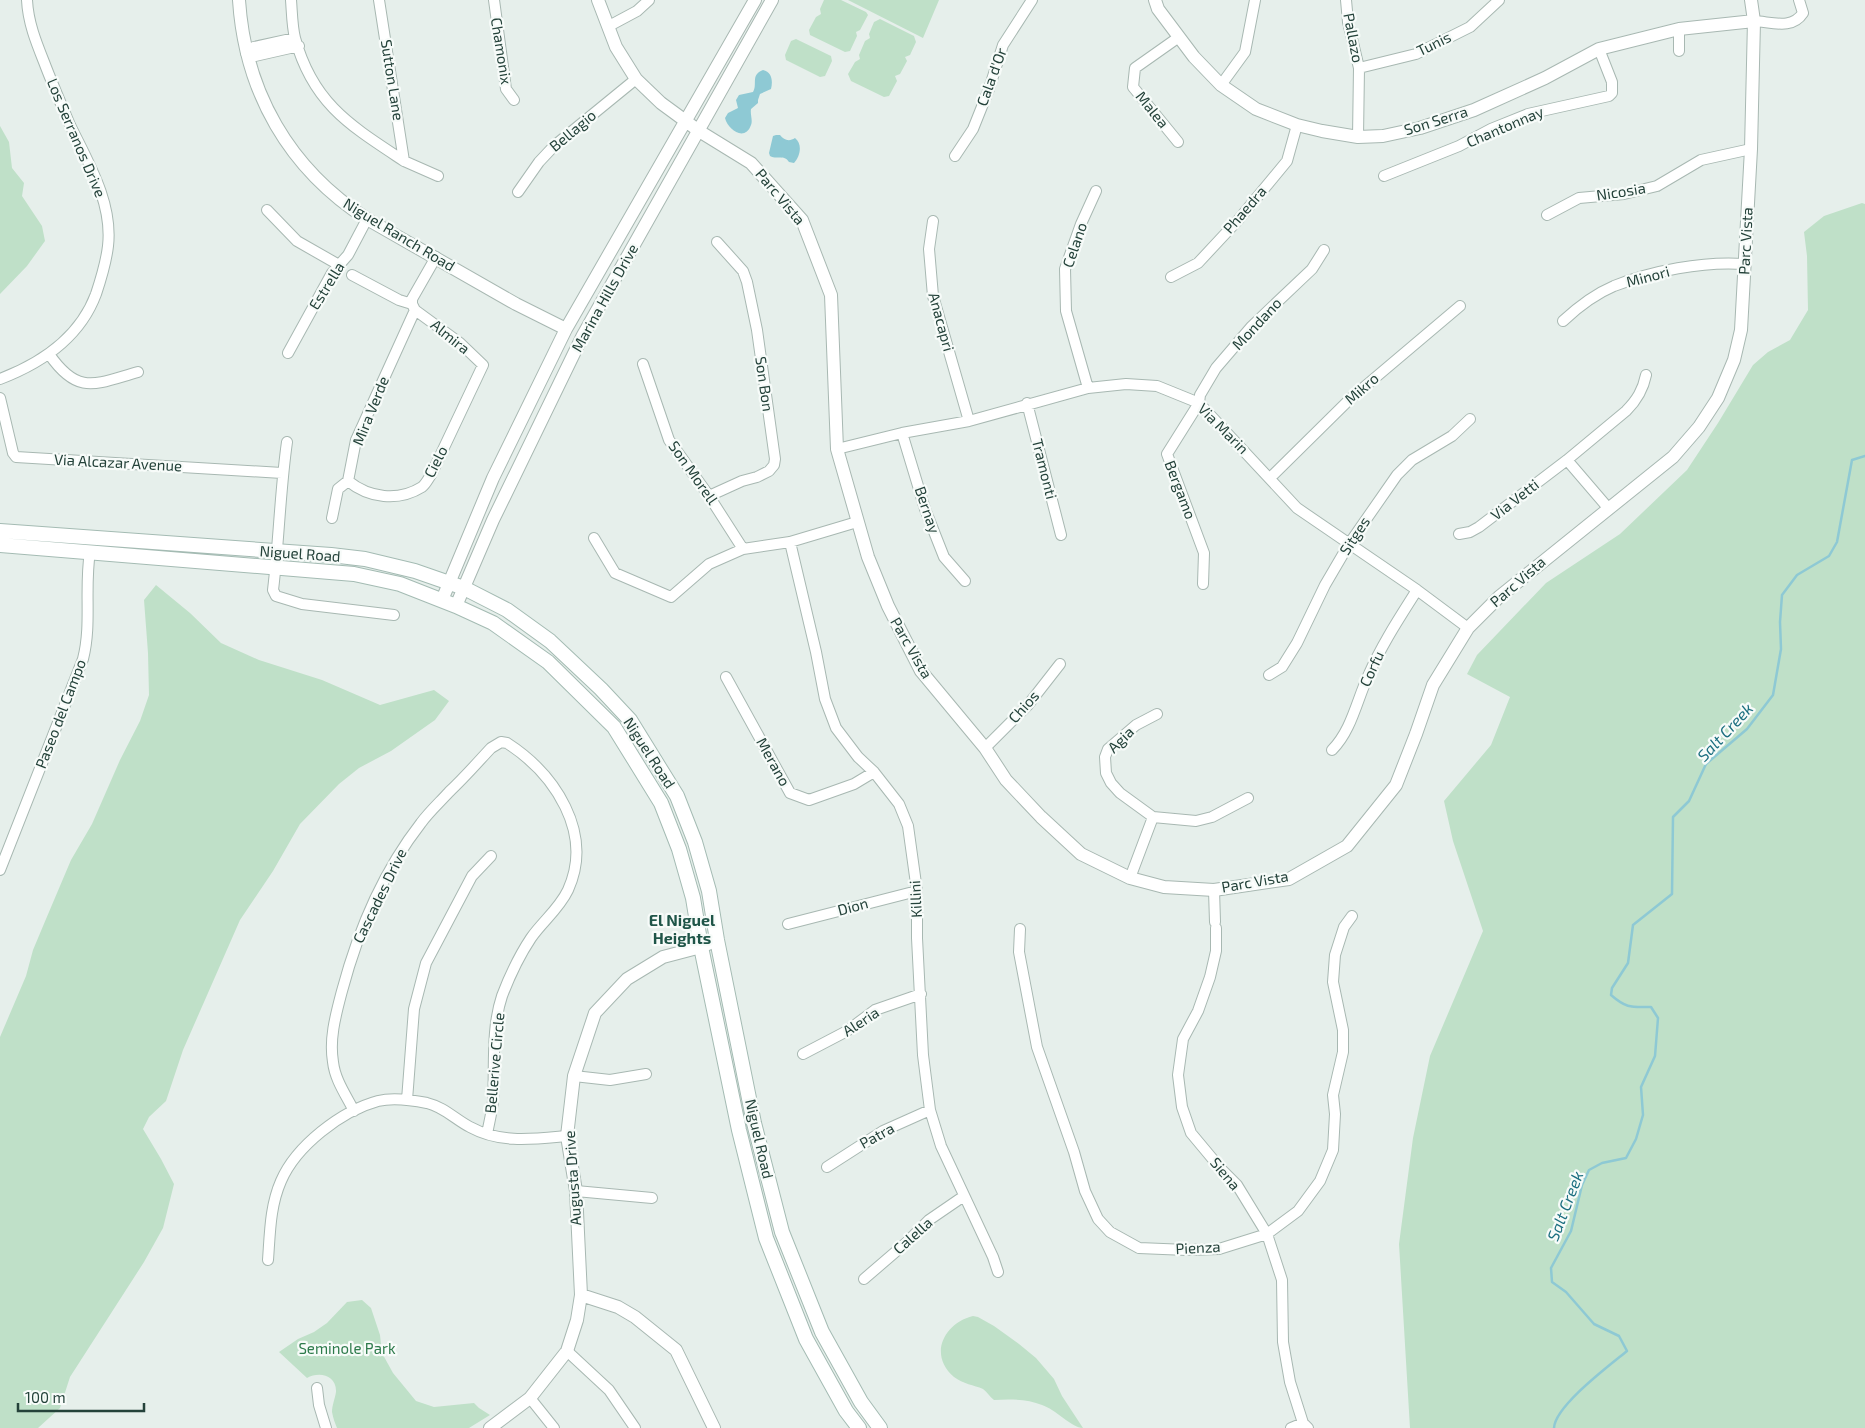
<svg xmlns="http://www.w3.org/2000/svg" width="1865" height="1428" font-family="'Exo 2',sans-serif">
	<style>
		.green { fill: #bfe0c8 }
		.water { fill: #8ec9d4 }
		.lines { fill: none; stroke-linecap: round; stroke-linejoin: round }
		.stream { stroke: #8ec9d4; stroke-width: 2.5 }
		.minor-casing { stroke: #a8b8b2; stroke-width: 12 }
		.tertiary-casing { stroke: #a8b8b2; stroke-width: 14 }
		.secondary-casing { stroke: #a4bbb3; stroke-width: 16 }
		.minor { stroke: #fff; stroke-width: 10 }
		.tertiary { stroke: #fff; stroke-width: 12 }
		.secondary { stroke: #fff; stroke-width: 14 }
		.labels { text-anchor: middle; stroke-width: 4.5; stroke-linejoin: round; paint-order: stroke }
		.street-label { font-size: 15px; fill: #24423a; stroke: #f7fbf9 }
		.park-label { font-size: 15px; fill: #2d7a4b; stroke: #f7fbf9 }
		.water-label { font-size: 16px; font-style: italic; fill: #1c6f80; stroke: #f7fbf9 }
		.neighbourhood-label { font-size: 16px; font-weight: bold; fill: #1f5548; stroke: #f7fbf9 }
	</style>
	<rect width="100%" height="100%" fill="#e6efeb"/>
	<path class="green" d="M824 0H841L866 12 868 15 860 30 856 32 857 36 850 51 845 52 810 35 809 30 816 17 821 14 820 9Z
		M848 0H939L923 38Z
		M880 19 914 36 916 42 910 55 905 57 907 61 900 74 895 76 897 81 889 96 884 97 851 81 848 74 855 62 860 59 859 55 865 41 870 38 869 34 874 22Z
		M796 39 831 56 832 61 825 76 820 77 786 60 785 55 791 41Z
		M0 126 9 142 12 168 24 183 22 196 42 226 45 241 27 266 0 294Z
		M1862 203 1865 204V1428H1410L1399 1244 1413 1138 1430 1056 1483 931 1453 841 1444 801 1491 745 1510 697 1467 674 1477 655 1546 583 1620 534 1687 470 1718 423 1753 365 1768 352 1790 340 1808 310 1807 256 1804 232 1824 216Z
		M156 585 190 613 221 643 259 660 322 680 380 705 434 690 449 701 435 720 391 751 359 768 339 784 300 824 273 871 240 920 183 1050 166 1101 149 1117 143 1129 161 1159 174 1184 163 1228 144 1262 70 1377 60 1408 38 1428H0V1037L26 976 33 950 46 919 71 860 92 824 120 760 140 721 149 695 148 653 144 600Z
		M362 1300 371 1308 380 1335 382 1353 393 1373 416 1401 434 1407 474 1403 479 1408 490 1415 469 1428H337C335 1423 333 1418 332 1412 332 1405 335 1399 336 1392 337 1375 319 1371 307 1378L279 1352 298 1339 314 1332 327 1323 347 1302Z
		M973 1316 978 1317 994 1326 1019 1344 1036 1358 1054 1379 1062 1396 1083 1428C1072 1428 1055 1409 1042 1405 1028 1399 1010 1399 994 1400 990 1397 987 1392 983 1389 974 1385 963 1384 954 1377 928 1355 944 1323 973 1316Z"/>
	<path class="water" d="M763 70C772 72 773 81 771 89L760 94 758 100V103L751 109C750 114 753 121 751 125 745 142 728 130 725 118L728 113 738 108 736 100 739 95 753 92C758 84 750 75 763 70Z
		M776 135H780C784 140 789 142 795 138 803 144 800 157 794 163L789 162C784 154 776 160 770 156L769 153 773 136Z"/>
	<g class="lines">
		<path class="stream" d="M1554 1428C1555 1406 1610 1365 1627 1351L1619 1336 1594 1324 1566 1292 1552 1282 1551 1268 1571 1231 1582 1185 1589 1170 1602 1163 1626 1158 1636 1139 1643 1115 1641 1087 1655 1056 1658 1018 1651 1007C1632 1007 1627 1009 1611 995L1612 988 1628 963 1633 925 1672 894 1673 817 1689 801 1706 764 1747 729 1773 695 1781 649 1780 622 1782 595 1797 575 1829 556 1837 542 1852 460 1865 456"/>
		<g class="minor-casing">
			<path id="minor" d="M291 0C292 12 292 26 295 38 313 104 351 126 404 161
				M379 0 404 161 438 176
				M494 0 506 89 514 100
				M1346 0 1348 22 1359 68 1358 137
				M1754 21C1772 22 1792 30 1803 13L1799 0
				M609 26 637 11 649 0
				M1679 29V51
				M246 53 255 56 299 46
				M246 53 254 47 295 38
				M1359 68 1416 54 1470 27 1499 0
				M1221 85 1245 52 1255 0
				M1178 142 1133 87 1135 68 1179 37
				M955 156 973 129 989 89 1003 45 1032 0
				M1384 176 1459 146 1491 129 1528 114 1609 96 1612 93V82L1599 49
				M518 192 539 162 554 146 636 79
				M267 210 297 241 339 265
				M1547 215 1579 198 1624 194 1657 186 1701 160 1751 149
				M933 221 929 249 933 296 969 421
				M352 275 399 300 412 304
				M1171 277 1198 263 1239 219 1287 161 1297 125
				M1563 321C1578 307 1595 294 1614 286 1652 271 1703 261 1744 264
				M288 353 332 273 348 255 367 219
				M49 354C78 396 95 384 138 372
				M643 364 669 440 709 496 743 549
				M0 379C42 363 80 337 96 294 101 279 106 263 108 246 113 203 88 162 70 125 61 104 52 83 44 62 36 42 28 22 27 0
				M1088 388 1066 311 1065 269 1081 224 1096 191
				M0 398 13 453 16 457 282 473
				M1027 403 1061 535
				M902 433 925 509 944 557 965 581
				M287 442C280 491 279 541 273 590L276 596 302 604 394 615
				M837 449 902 433 969 421 1088 388 1126 384 1157 386 1199 403 1297 508 1417 590 1468 628
				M1567 460 1609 509
				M1270 478 1350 399 1460 306
				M348 481C369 498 398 502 422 487 426 484 428 479 431 475L483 365 460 343 415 310
				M709 496 742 481 757 477 769 471 774 465 775 459 757 330 747 282 743 271 717 242
				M332 518 338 489 348 481 356 440 415 310 412 304V299L436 257
				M1459 534 1470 532 1479 527 1567 460 1626 411C1637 400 1643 390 1646 375
				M594 538 615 573 671 597 709 564 743 549 790 542 857 522
				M790 542 816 652 825 699 836 728 858 757 874 772 899 804 908 826 917 891V938L923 1055 930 1110 941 1146 993 1257 998 1272
				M1203 584 1204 553 1167 454 1199 403 1200 395 1216 368 1252 326 1312 269 1324 250
				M1269 675 1282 667 1297 643 1325 585 1349 544 1397 475 1412 460 1452 436 1470 419
				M726 677 790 793 809 800 854 784 874 772
				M1157 714 1136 725 1108 749 1105 757 1106 773 1111 783 1120 793 1153 817 1196 821 1212 817 1248 798
				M985 748 1028 705 1060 664
				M1332 750C1352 730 1357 699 1369 674 1382 644 1400 617 1417 590
				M0 870 83 659C92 624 84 588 90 552
				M1130 878 1153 817
				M1214 890 1215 922
				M788 924 917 891
				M1216 928V951L1210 977 1198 1011 1183 1039 1178 1075 1182 1107 1191 1133 1221 1169 1237 1185 1267 1234 1282 1280 1283 1342 1290 1382 1303 1423
				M1020 929 1019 952 1037 1047 1074 1152 1085 1191 1098 1219 1110 1232 1139 1248 1187 1250 1219 1249 1267 1234 1298 1211 1320 1181 1333 1150 1335 1114 1333 1095 1343 1052V1030L1333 982 1335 955 1344 927 1352 916
				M803 1054 847 1031 875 1010 921 994
				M574 1076 610 1080 646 1074
				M407 1100 414 1009 426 963 472 876 491 856
				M354 1111C346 1095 335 1080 333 1062 329 1038 336 1014 342 991 358 931 382 873 421 823 429 812 440 802 449 792 464 778 477 763 491 748L501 742 507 743C555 774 594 833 568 890 559 909 542 922 531 938 519 956 510 975 502 996 491 1029 495 1066 493 1101 492 1112 489 1123 487 1134
				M827 1167 883 1131 930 1110
				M576 1191 652 1198
				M268 1260C270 1233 270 1206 281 1181 296 1146 341 1111 378 1101 394 1097 412 1100 427 1103 444 1107 456 1120 470 1127 501 1144 534 1139 567 1136
				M864 1279 907 1242 929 1220 964 1196
				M567 1351 609 1390 635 1428
				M317 1388 319 1405 326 1428
				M530 1398 554 1428
				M1291 1428 1303 1423 1308 1428"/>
		</g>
		<g class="tertiary-casing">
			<path id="tertiary" d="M239 0C245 92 289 169 367 219L516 304 566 329
				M598 0 616 47 636 79 661 103 676 114 699 131 751 163 802 220 831 295 837 449 868 557 888 606 921 671 985 748 1006 780 1041 817 1081 854 1130 878 1164 887 1214 890 1289 879 1347 846 1396 785 1416 734 1433 685 1468 628 1499 597 1673 457 1699 427 1718 398 1734 360 1741 330 1751 149 1754 21 1751 0
				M1155 0 1158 9 1194 57 1221 85 1256 109 1297 125 1322 131 1358 137 1383 136 1420 128 1474 110 1545 78 1599 49 1679 29 1754 21
				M442 600 493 478 566 329 755 0
				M456 606 493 520 582 337 772 0
				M581 1295 618 1307 635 1317 676 1350 714 1428
				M490 1428 530 1398 567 1351 577 1320 581 1295 576 1191 567 1136 574 1076 595 1013 627 979 663 957 701 947 717 940"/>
		</g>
		<g class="secondary-casing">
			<path id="secondary" d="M0 531 331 555 365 559 415 571 464 588 507 610 550 641 601 689 630 720 677 796 695 842 709 891 717 940 754 1123 782 1232 822 1332 861 1402 880 1428
				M0 545 354 574 400 584 456 606 493 623 548 662 614 727 661 803 679 849 693 898 701 947 739 1130 766 1238 806 1339 846 1411 859 1428"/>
		</g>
		<use href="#minor" class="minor"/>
		<use href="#tertiary" class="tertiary"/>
		<use href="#secondary" class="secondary"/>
	</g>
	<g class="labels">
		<g class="street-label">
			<text transform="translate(1353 38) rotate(79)" y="5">Pallazo</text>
			<text transform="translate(1434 44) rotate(-26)" y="5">Tunis</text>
			<text transform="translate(501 51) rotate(81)" y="5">Chamonix</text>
			<text transform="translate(992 77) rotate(-70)" y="5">Cala d'Or</text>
			<text transform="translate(392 80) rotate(81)" y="5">Sutton Lane</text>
			<text transform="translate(1152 110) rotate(51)" y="5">Malea</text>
			<text transform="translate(1436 121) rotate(-17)" y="5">Son Serra</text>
			<text transform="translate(1505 127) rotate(-23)" y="5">Chantonnay</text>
			<text transform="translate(573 131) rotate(-40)" y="5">Bellagio</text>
			<text transform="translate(76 138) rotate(67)" y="5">Los Serranos Drive</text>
			<text transform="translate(1621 192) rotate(-9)" y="5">Nicosia</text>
			<text transform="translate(780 197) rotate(50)" y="5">Parc Vista</text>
			<text transform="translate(1245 210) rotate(-49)" y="5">Phaedra</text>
			<text transform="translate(399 235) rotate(31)" y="5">Niguel Ranch Road</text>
			<text transform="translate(1746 241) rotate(-87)" y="5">Parc Vista</text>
			<text transform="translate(1075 245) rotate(-71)" y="5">Celano</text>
			<text transform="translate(1648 277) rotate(-15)" y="5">Minori</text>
			<text transform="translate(327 286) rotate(-58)" y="5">Estrella</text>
			<text transform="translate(605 298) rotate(-61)" y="5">Marina Hills Drive</text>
			<text transform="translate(941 322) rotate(75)" y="5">Anacapri</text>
			<text transform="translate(1257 324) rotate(-47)" y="5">Mondano</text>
			<text transform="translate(450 337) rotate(39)" y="5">Almira</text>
			<text transform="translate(764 384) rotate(82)" y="5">Son Bon</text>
			<text transform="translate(1362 389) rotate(-41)" y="5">Mikro</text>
			<text transform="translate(371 411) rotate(-68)" y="5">Mira Verde</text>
			<text transform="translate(1223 429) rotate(45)" y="5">Via Marin</text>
			<text transform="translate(436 462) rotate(-63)" y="5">Cielo</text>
			<text transform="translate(118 463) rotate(3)" y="5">Via Alcazar Avenue</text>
			<text transform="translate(1044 469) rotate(76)" y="5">Tramonti</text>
			<text transform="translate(693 473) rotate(55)" y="5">Son Morell</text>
			<text transform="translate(1180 490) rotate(69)" y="5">Bergamo</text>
			<text transform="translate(1515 500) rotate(-38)" y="5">Via Vetti</text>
			<text transform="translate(927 510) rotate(71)" y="5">Bernay</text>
			<text transform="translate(1355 536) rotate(-57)" y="5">Sitges</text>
			<text transform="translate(300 554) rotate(4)" y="5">Niguel Road</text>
			<text transform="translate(1518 582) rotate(-41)" y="5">Parc Vista</text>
			<text transform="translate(911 648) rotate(60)" y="5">Parc Vista</text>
			<text transform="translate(1372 669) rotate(-65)" y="5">Corfu</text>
			<text transform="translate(1024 707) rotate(-48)" y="5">Chios</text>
			<text transform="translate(61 714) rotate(-69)" y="5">Paseo del Campo</text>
			<text transform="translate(1121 740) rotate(-45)" y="5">Agia</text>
			<text transform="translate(649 753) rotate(57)" y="5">Niguel Road</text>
			<text transform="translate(773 762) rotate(61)" y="5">Merano</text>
			<text transform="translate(1255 882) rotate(-10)" y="5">Parc Vista</text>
			<text transform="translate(380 896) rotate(-64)" y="5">Cascades Drive</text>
			<text transform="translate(916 899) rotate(-93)" y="5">Killini</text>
			<text transform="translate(853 907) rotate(-15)" y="5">Dion</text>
			<text transform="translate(861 1022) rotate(-33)" y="5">Aleria</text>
			<text transform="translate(495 1063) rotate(-85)" y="5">Bellerive Circle</text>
			<text transform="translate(877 1136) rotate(-29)" y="5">Patra</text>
			<text transform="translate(759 1139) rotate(77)" y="5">Niguel Road</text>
			<text transform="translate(1225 1174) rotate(50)" y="5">Siena</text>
			<text transform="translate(573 1178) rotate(-94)" y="5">Augusta Drive</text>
			<text transform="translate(913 1236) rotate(-42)" y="5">Calella</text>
			<text transform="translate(1198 1248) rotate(-3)" y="5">Pienza</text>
		</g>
		<g class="park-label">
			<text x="347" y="1354">Seminole Park</text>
		</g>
		<g class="water-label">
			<text transform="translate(1725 732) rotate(-47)" y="6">Salt Creek</text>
			<text transform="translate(1565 1206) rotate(-69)" y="6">Salt Creek</text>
		</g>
		<g class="neighbourhood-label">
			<text x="682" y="926">El Niguel<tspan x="682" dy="18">Heights</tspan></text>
		</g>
	</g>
	<path d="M18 1403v8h126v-8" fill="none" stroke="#24423a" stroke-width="2.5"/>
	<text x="25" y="1403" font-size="15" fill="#24423a" stroke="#f7fbf9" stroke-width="4" paint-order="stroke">100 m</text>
</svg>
